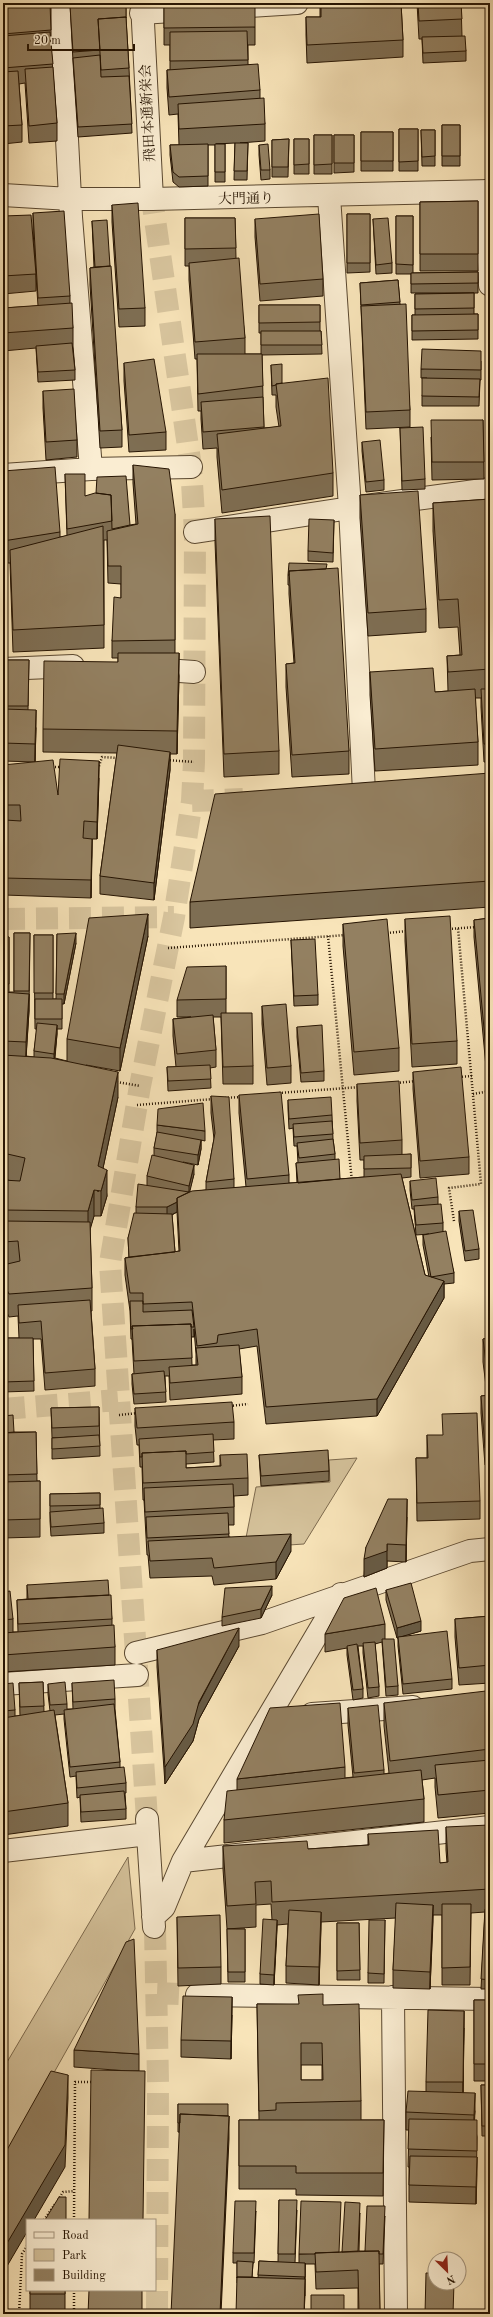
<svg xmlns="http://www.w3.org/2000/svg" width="493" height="2317" font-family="'Old Standard TT','Noto Serif JP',serif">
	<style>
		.green { fill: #d4c19a; stroke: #7d6a4e }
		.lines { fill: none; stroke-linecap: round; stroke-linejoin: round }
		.minor-tunnel { stroke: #d8c59e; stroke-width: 22; stroke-dasharray: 22 11; stroke-linecap: butt }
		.minor-casing { stroke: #5a4830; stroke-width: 24 }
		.path { stroke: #261402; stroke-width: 2.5; stroke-dasharray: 1 2; stroke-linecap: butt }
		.minor { stroke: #faedd2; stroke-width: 22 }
		.wall { fill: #7e6e53; stroke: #261402; fill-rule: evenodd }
		.shaded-wall { fill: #675a44; stroke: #261402 }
		.building { fill: #938061; stroke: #261402; fill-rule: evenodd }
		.labels { text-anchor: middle; stroke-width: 3.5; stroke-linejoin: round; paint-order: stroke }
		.street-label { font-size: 14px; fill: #261402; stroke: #faedd2 }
	</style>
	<rect width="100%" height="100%" fill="#f8e4b9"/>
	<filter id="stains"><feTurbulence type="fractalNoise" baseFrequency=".005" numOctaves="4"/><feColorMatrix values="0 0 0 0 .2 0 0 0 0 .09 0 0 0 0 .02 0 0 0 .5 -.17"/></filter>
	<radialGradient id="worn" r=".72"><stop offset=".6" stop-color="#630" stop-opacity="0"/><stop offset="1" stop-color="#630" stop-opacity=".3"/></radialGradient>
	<path class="green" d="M357 1458 304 1544 244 1548 256 1487 330 1482 329 1460Z
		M128 1857 135 1929 3 2163V2069Z"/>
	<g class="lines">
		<path class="minor-tunnel" d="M192 801 243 799
			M3 919 174 917
			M3 1409 118 1400
			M147 1819 110 1263 140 1086 174 917 192 801 194 762 195 532 191 467 152 199
			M155 1928 158 2082 157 2314
			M157 1993 197 1995"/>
		<g class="minor-casing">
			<path id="minor" d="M142 3 152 199
				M141 13 297 3
				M486 191 490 285
				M3 195 70 199H152L490 191
				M329 196 350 508 364 792
				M91 469 191 467
				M3 475 91 469 71 217 60 3
				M195 532 350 508 490 489
				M3 669 73 666
				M150 669 194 672
				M136 1653 262 1623 470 1551 490 1549
				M3 1684 137 1675
				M312 1714 413 1707
				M147 1819 154 1927
				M3 1851 148 1834
				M183 1861 341 1594
				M153 1917 164 1907 183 1861 490 1827
				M197 1995 490 1999
				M393 1997 396 2314"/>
		</g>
		<path class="path" d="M167 760 194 762
			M96 766H99L102 757 118 758
			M52 767H63
			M449 929 476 927
			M387 933 408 931
			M328 936 352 1182
			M168 948 346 935
			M459 1077 472 1076
			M117 1082 140 1086
			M397 1083 416 1081
			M279 1093 360 1087
			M473 1094 490 1091
			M225 1098 240 1097
			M137 1105 214 1099
			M454 1221 449 1188 481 1184 458 928
			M230 1406 248 1404
			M119 1415 138 1413
			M58 2200 63 2192 74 2191
			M44 2220 55 2204
			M74 2220 75 2082H93
			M74 2290V2314
			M19 2314 22 2254 27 2246"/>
		<use href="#minor" class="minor"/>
	</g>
	<path class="wall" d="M3 3 5 8H11L10 3H51V47L57 123V141L29 143 25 83 19 84 22 125V142L3 144Z
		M70 3H126V19L129 68 132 133 78 137 73 62Z
		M320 3H401L403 40V57L307 63 306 35V17H320Z
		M417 3H461L462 36 466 51V61L423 63 422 39H419Z
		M164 6 255 27V45H248V64L260 90V98L265 124V141L240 143H248L247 180H234L235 143 216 144H225V182H215V145H208V186L179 187 173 182 170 155V145H179L178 114 169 115 167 88V70H170V45H164Z
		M442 125H460V166H442Z
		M399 129H418V171H399Z
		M421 130H435V166H422Z
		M361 132H393V171H361Z
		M314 135H332V174H314Z
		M334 135H354V172L334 173Z
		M289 139 288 177H272V140Z
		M294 139H309V174H294Z
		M259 145 270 170V179L261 180 259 155Z
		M478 201V271H420V202Z
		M112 205 145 308V326L119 327 112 222Z
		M33 213 70 296V304L73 328V346L75 370V380L38 382 36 348 3 351V308L38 306 33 231Z
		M347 214H370V272L347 273Z
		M3 216 36 274V291L3 294Z
		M396 216H413V273L478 272V293H411V274H396Z
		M185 218H235L236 258 245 338V354H261V333H259V305H320V331H321L322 354 262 355 263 399 264 428 279 427 276 407V395H272L271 365 282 383 333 473V496L222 513 217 457V448L203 449 201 419V411H198L197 359H195L189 280V266H185Z
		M255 219 323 279V296L260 301 255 237Z
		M373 219 392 263V273L376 274Z
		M92 221 110 266 122 430V447L100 448 90 285V268L94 267Z
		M398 280 400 304 410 410V427L366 429 360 283Z
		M474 293V314H478V339L412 340V315H415V294Z
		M481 361V380H480L479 406H422V396L427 378H421V369Z
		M124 363 166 432V450L129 452 124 381Z
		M43 391 77 440V457L46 460 43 408Z
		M483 420 484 479 432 480 431 437Z
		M400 428 425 479V489L402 490Z
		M362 442 384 480V490L366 492 362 451Z
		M133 465 175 514V653L179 676 177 754H170V770L154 900 100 894V876L117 753 43 752V729L118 662V658H112V641L121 598V584L108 583 107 540H104V648L13 652 10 563H7L5 642 3 643V471L60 532V537L67 536 65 474 85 496 130 525 136 524 133 483Z
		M360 495 426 609V632L368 636 360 518Z
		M490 499V762H484L481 707V698H475L478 742V765L375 771 370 695V672L435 692 448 691 447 656 460 655 458 627 439 628 433 531V503Z
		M215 519 279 751V774L224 777 215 542Z
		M334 520 333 562 308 561V551Z
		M327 569 349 751V774L292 777 286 687V664L294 663 289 594V585H288V575Z
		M3 660H29L28 710 36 728 35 762 3 761Z
		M3 765 58 795 99 778 97 839H92L91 898 4 895 5 823 3 804Z
		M490 773V907L190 928V902Z
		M490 918V1078H487L474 937V920Z
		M405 919 457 1041V1064L412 1067 405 941Z
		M343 924 399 1048V1071L354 1075 343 946Z
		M14 933H30L29 1011 26 1056 34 1057V1051L37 1029H35L34 935H53V999H56L57 934 76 943 64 1004H62V1029H57V1034L55 1058 67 1061V1039L148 936 120 1071 86 1065 118 1097 103 1168 107 1196 101 1216H94L90 1228 92 1288V1311H91L95 1369V1386L45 1390 41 1339H33L34 1391 3 1392V1338H19L18 1316 9 1317 3 1304V1180L12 1181 3 1179V937H9V992H14Z
		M291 940 318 995V1005L294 1006Z
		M226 966V1013L253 1066V1084H223L221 1017H213L216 1050V1067L210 1068 211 1088 168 1091 167 1067H176L173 1036V1019L191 1017H177V1000Z
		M262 1006 291 1066V1083L267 1085 262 1024Z
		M297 1027 324 1071V1081L301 1082 297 1037Z
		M413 1072 469 1157V1174L420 1178 413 1089Z
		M357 1084 402 1140V1155L411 1154V1177L402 1178 425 1275 429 1277 423 1245V1235L429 1234 416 1235 414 1209H412L410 1190V1181L438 1197V1204L443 1223V1231L454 1273V1283L444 1284V1298L377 1416 266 1424 257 1346 239 1349 242 1377V1394L170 1400 169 1376H165L166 1402 134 1404 132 1384V1374H134L132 1339H131L130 1311 125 1275V1258L129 1257 128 1238 136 1213V1207L147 1185V1176L154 1155V1148L157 1134V1125L205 1131V1141L201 1140V1149L198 1165 183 1162 194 1174 189 1192 206 1190V1182L214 1139 211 1113V1096L234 1179V1188L246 1187 239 1113V1095L289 1175V1183H297L296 1163H298L297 1146H294L293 1128 289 1129 288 1109V1100L332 1115 333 1139 335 1154V1160L340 1179 364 1177V1160H360L357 1101ZM177 1212 179 1251 175 1252 172 1215ZM194 1329 196 1354V1365H192L191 1337H194Z
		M459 1211 479 1249V1259L465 1261 459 1221Z
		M490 1338V1393L487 1394 483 1362V1339Z
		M490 1395V1464L485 1465 481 1413V1396Z
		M99 1407 100 1456 52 1459V1438L75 1437 52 1438 51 1408Z
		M135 1408 234 1422V1439L213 1440 214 1462 186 1464V1468L220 1466V1455L248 1478V1495L234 1496V1525H228L229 1537 291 1551 276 1579 214 1585 212 1576 150 1578 148 1555H147L144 1500H143L142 1467H140L139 1445H137L135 1426Z
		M3 1416 14 1432H36L37 1481H40V1537L3 1538Z
		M427 1435 480 1501V1519L417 1521 416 1458H427Z
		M259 1455 329 1471V1481L261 1486Z
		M100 1493V1508L104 1523V1533L51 1536 50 1521V1494Z
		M407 1517 406 1562 387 1561V1568L364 1577 366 1547Z
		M27 1585 109 1595 112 1619V1626L115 1647V1665L3 1672V1592L13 1619V1632H18L17 1600 27 1599Z
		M386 1590 421 1631 403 1636 452 1679V1689L403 1694 398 1646V1638H397L386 1600Z
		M272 1595 261 1618 222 1626V1617Z
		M490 1616V1683L459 1685 455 1637V1619Z
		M385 1624V1639L398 1686V1695L386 1696 382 1642 375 1644 379 1687V1696L368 1698 363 1653V1646H358L363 1689V1698L353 1700 347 1655V1648L325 1652V1634Z
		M239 1646 199 1719 193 1741 165 1784 157 1667V1650Z
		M43 1682 44 1712 50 1711 48 1694V1684L67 1704V1709H73L72 1683 115 1699V1709L120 1762V1767L126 1783V1793H125L126 1809V1819L81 1822 80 1797 77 1798 76 1776 70 1777 64 1719V1714L55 1715 68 1803V1826L3 1835V1684L15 1710V1716H20L19 1683Z
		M384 1703 490 1726V1813L438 1818 435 1787V1778L422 1780 424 1799V1822L224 1843V1820L237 1790V1779L345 1767V1778L353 1777 348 1725V1708L384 1770V1774L389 1773 384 1726Z
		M446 1827 490 1845V1989H481L485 1912 471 1913 470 1985H442V1915H433L430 1989 393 1988V1970L396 1918 321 1922 319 1985 286 1983V1966L288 1924 277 1925 274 1985 260 1984V1974L272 1920 271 1904 256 1905V1927L227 1929 223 1869V1846L308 1849 368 1845V1834L440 1863H447L446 1850Z
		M177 1917 221 1967V1984L178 1986Z
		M385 1920 384 1983H368V1973Z
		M337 1923H359L360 1980H337Z
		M227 1929H245V1982H228Z
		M474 2000H490V2081H474Z
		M257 2004 323 2005 361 2101V2120H384L383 2196 296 2195V2189H239V2120H259ZM301 2065H322V2080H301Z
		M232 2015 231 2059 181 2057V2040Z
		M464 2028 463 2093 475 2111 474 2120 477 2137 476 2204 409 2202V2167H408L409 2130H406V2112L426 2092V2082Z
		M74 2050 139 2054V2071H128L74 2067Z
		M481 2085H490V2136H482Z
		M178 2104 229 2139 178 2132Z
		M487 2170H490V2206H486Z
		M279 2200 297 2210 295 2263H299V2254L342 2252 360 2213 359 2251H365L385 2216 383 2264H379L380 2314H358V2288L316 2289 315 2264H305V2296L237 2283V2263H233V2253L256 2211 254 2263H253L252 2277 258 2278 259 2261 278 2262Z
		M30 2290H65V2312L30 2311Z"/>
	<path class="shaded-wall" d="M7 550V573L5 642V620Z
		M179 653V676L177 754V731Z
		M36 710V728L35 762V744Z
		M170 752V770L154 900V883Z
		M99 761V778L97 839V822Z
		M92 839V856L91 898V880Z
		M148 914V936L120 1071V1048Z
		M76 933V943L64 1004V994Z
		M29 994V1011L26 1059V1042Z
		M57 1025V1034L54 1063V1054Z
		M118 1072V1097L98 1192V1166Z
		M201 1140V1149L198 1165V1155Z
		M194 1165V1174L189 1195V1186Z
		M107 1170V1196L101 1216V1191Z
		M94 1190V1216L88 1237V1211Z
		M177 1202V1212L167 1217V1207Z
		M444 1281V1298L377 1416V1399Z
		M407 1499V1517L406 1562V1545Z
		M291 1534V1551L276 1579V1562Z
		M387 1544V1568L364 1577V1559Z
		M272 1586V1595L261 1618V1609Z
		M421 1621V1631L397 1638V1628Z
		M239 1628V1646L199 1719 193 1741 165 1784V1767Z
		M433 1905V1922L430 1989V1972Z
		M321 1912V1929L319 1985V1967Z
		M277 1920V1930L274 1985V1975Z
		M232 1997V2015L231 2059V2041Z
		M464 2011V2028L463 2100V2082Z
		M68 2075V2098L65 2167 34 2220H27V2232L3 2273V2250Z
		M475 2093V2111L474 2133V2115Z
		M229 2116V2139L221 2314H220Z
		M477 2157V2175L476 2204V2187Z
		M305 2263V2296L304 2314Z"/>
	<path class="building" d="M3 3H4L5 8H3Z
		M12 3H23L12 4Z
		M97 3H126V18V17L98 19 100 50 73 52 70 6 97 5Z
		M321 3H401L403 40 307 45 306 17H321Z
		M418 3H461L462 19 419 21Z
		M50 4 51 30 3 34V8Z
		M255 5V27L164 28V6Z
		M126 17 129 68 101 70 98 19Z
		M247 31 248 60 170 61V32Z
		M50 32 53 64 3 68V36Z
		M465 36 466 51 423 53 422 37Z
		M100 55 101 77 129 76 132 124 78 127 73 58Z
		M258 64 260 90 169 97 167 70Z
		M53 67 57 123 29 126 25 69Z
		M18 71 22 125 3 126V72Z
		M264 98 265 124 179 129 178 104Z
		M442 125H460V156H442Z
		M399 129H418V161L399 162Z
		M421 130H435V156L422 157Z
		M361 132H393V161H361Z
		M314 135H332V164L314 165Z
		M334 135H354V163H334Z
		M289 139 288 167H272V140Z
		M294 139H309V164L294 165Z
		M235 143H248L247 171H234Z
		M208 144V176L179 177 173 172 170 145Z
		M215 144H225V172H215Z
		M268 144 270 170H261L259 145Z
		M478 201V254H420V202Z
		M138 203 145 308 119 309 112 205Z
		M64 211 70 296 38 298 33 213Z
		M319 214 323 279 260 284 255 219Z
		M347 214H370V263H347Z
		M31 215 36 274 3 276V216Z
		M396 216H413V265L396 264Z
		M185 218H235L236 248 185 249Z
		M388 218 392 263 376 265 373 219Z
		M107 220 110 266 95 267 92 221Z
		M239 258 245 338 195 342 189 263Z
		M111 266 122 430 100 431 90 268Z
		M478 272V283L411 284V273Z
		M398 280 400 302 361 305 360 283Z
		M474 293V308L415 309V294Z
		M72 303 73 328 3 333V308Z
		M406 304 410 410 366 412 361 306Z
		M259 305H320V322L259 323Z
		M478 314V330L412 331V315Z
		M261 331H321L322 345H261Z
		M72 343 75 370 38 372 36 346Z
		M422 349 481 351V370L421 369Z
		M197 354H262L263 386 198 394Z
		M154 359 166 432 129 435 124 363Z
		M282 364V383L276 384V385L272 386 271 365Z
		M328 378 333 473 222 490 217 434 281 426 276 384Z
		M422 378 480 379 479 397 422 396Z
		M74 389 77 440 46 442 43 391Z
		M263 397 264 427 203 432 201 402Z
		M431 420H483L484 462H432Z
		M423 427 425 479 402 481 400 428Z
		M380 440 384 480 366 482 362 442Z
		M133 465 169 469 175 514V640L112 641 114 597 121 598V566H108L107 531 138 524Z
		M55 467 60 532 3 541V471Z
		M65 474H85V496L95 493 111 495 112 521 67 529Z
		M126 476 130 525 112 529 111 495 96 493 97 477Z
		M418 491 426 609 368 613 360 495Z
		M490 499V669L448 672 447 656 462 655 458 599 439 600 433 503Z
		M270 516 279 751 224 754 215 519Z
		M309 519 334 520 333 553 308 551Z
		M103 526 104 625 13 630 10 550Z
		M7 550 5 620H3V551Z
		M289 563 327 564 326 569 289 571V575H288Z
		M338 568 349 751 292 755 286 664 295 663 289 571Z
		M118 653H179L177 731 43 729 44 661 118 662Z
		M3 660H29L28 706H3Z
		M433 668 435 692 475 689 478 742 375 749 370 672Z
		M481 689H490V744H484Z
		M3 709 36 710 35 744 3 743Z
		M118 745 170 752 154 883 100 876Z
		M60 759 99 761 97 822 84 821 83 838 92 839 91 880 4 878 5 820 21 821 20 805H5L3 786V765L53 760 58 795Z
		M490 773V881L190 902 215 794Z
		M148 914 120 1048 67 1039 89 918Z
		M450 916 457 1041 412 1044 405 919Z
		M490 918V1061H487L474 920Z
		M387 919 399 1048 354 1052 343 924Z
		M14 933H30L29 991H14Z
		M76 933 64 994H56L57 934Z
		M34 935H53V993H34Z
		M3 937H9V984H3Z
		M315 939 318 995 294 996 291 940Z
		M226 966V999L177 1000 187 967Z
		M3 992 29 994 26 1042 3 1041Z
		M35 999H62V1019H35Z
		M286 1004 291 1066 267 1068 262 1006Z
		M221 1013H252L253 1066 223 1067Z
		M213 1015 216 1050 177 1054 173 1019Z
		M37 1023 57 1025 54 1054 34 1051Z
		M322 1025 324 1071 301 1073 297 1027Z
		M3 1055 51 1058 118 1072 98 1166 107 1170 101 1191 94 1190 88 1211 3 1210V1180L20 1181 25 1158 3 1153Z
		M210 1065 211 1079 168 1081 167 1067Z
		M461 1067 469 1157 420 1161 413 1072Z
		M399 1081 402 1140 360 1143 357 1084Z
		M281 1092 289 1175 247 1179 239 1095Z
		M211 1096 229 1097 234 1179 206 1182 215 1133Z
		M331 1097 332 1115 289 1119 288 1100Z
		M203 1103 205 1131 157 1125 158 1109Z
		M332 1121 333 1134 294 1137 293 1124Z
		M157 1132 201 1140 198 1155 154 1148Z
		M333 1139 335 1154 299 1158 297 1143Z
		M411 1154V1168L364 1169V1156Z
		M152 1155 194 1165 189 1186 147 1176Z
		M339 1159 340 1179 298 1183 296 1163Z
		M401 1174 425 1275 444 1281 377 1399 266 1407 257 1329 218 1335 217 1343 197 1346 192 1302 143 1304V1293H130L125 1258 180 1251 177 1198 192 1191Z
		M436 1178 438 1197 412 1200 410 1181Z
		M138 1184 189 1192 177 1198V1202L167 1207H136Z
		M441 1204 443 1223 416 1225 414 1206Z
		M473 1210 479 1249 465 1251 459 1211Z
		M134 1213 172 1214 175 1252 129 1257 128 1238Z
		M3 1221 90 1222 92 1288 9 1294 3 1282V1265L20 1261 18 1241 3 1242Z
		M446 1231 454 1273 431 1277 423 1235Z
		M90 1300 95 1369 45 1373 41 1321 19 1323 18 1305Z
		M130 1301H143V1312L192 1310 194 1327H191V1324L132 1326 133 1329H131Z
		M191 1324 192 1358 134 1361 132 1326Z
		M3 1338H33L34 1381 3 1382Z
		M490 1338V1371H487L483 1339Z
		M239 1345 242 1377 170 1383 169 1367 198 1365 196 1348Z
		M164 1371 166 1392 134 1394 132 1374Z
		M490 1395V1447L485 1448 481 1396Z
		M232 1402 234 1422 137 1428 135 1408Z
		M99 1407V1426L52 1428 51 1408Z
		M477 1413 480 1501 417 1503 416 1458H428L427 1435H443L442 1414Z
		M13 1415 14 1432 3 1433V1416Z
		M36 1432 37 1474 3 1475V1433Z
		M213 1434 214 1452 186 1454V1451L142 1453V1457H140L139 1439Z
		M99 1435 100 1446 52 1449V1438Z
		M328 1450 329 1471 261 1476 259 1455Z
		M186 1451V1468L221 1466 220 1455 247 1454 248 1478 143 1483 142 1453Z
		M40 1481V1519L3 1520V1482Z
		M233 1484 234 1507 145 1512 144 1488Z
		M100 1493V1505L50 1506V1494Z
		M388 1499H407L406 1545 387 1544V1551L364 1559 366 1547Z
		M103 1508 104 1523 51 1527 50 1512Z
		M228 1513 229 1534 147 1538 146 1517Z
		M291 1534 276 1562 214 1568 212 1558 150 1561 148 1541Z
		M108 1580 109 1595 28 1599 27 1585Z
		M411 1583 421 1621 397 1628 386 1590Z
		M272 1586 261 1609 222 1617 225 1588Z
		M376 1588 385 1624 325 1634 344 1598Z
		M10 1591 13 1619 3 1620V1592Z
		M111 1595 112 1619 18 1624 17 1600Z
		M490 1616V1665L459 1668 455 1619Z
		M114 1625 115 1647 3 1655V1633Z
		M239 1628 199 1702 193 1724 165 1767 157 1650Z
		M447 1631 452 1679 403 1684 398 1637Z
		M382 1639H394L398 1686 386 1687Z
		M375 1642 379 1687 368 1688 363 1643Z
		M357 1644 363 1689 353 1690 347 1646Z
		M114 1680 115 1699 73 1702 72 1683Z
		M43 1682 44 1706 20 1707 19 1683Z
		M65 1682 67 1704 50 1705 48 1684Z
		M13 1683 15 1710 3 1711V1684Z
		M486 1691 490 1726V1749L390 1761 384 1703Z
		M340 1703 345 1767 237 1779 270 1708Z
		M114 1704 120 1762 70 1767 64 1710Z
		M378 1705 384 1770 354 1773 348 1708Z
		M54 1710 68 1803 3 1812V1718Z
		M490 1760V1790L438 1795 435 1765Z
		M124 1767 126 1783 77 1788 76 1772Z
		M421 1770 424 1799 224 1820 227 1791Z
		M124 1791 126 1809 81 1812 80 1795Z
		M489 1825 490 1845V1889L272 1902 271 1881 255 1882 256 1904 227 1906 223 1846 307 1841 308 1849 369 1845 368 1834 438 1830 440 1863 448 1862 446 1827Z
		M396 1903 433 1905 430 1972 393 1970Z
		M442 1904H471L470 1967 442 1968Z
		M485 1909 490 1910V1980L481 1979Z
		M289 1910 321 1912 319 1967 286 1966Z
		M220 1915 221 1967 178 1968 177 1917Z
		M263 1919 277 1920 274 1975 260 1974Z
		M369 1920H385L384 1974 368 1973Z
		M337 1923H359L360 1970 337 1971Z
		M227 1929H245V1972H228Z
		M134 1939 139 2054 74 2050 126 1942Z
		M323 1994V2005L359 2004 361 2101 276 2103V2110L259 2111 257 2004H299L298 1995ZM301 2043H322L323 2080H301Z
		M183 1996 232 1997 231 2041 181 2040Z
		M474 2000H490V2064H474Z
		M428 2010 464 2011 463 2082H426Z
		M91 2070 145 2071 143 2220H89Z
		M51 2071 68 2075 65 2145 3 2250V2157Z
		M481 2085H490V2126H482Z
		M408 2091 475 2093 474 2115 406 2112Z
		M178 2104H228V2116L180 2114V2123H178Z
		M180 2114 229 2116 220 2314H171Z
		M409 2119 477 2120V2151L408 2149Z
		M239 2120H384L383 2173H296V2166H239Z
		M410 2156 477 2157 476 2187 409 2185Z
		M487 2170H490V2197L486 2196Z
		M59 2197H66V2220H45Z
		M279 2200H297L295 2254H278Z
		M235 2201H256L254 2253H233Z
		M301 2201 341 2202 339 2252 315 2253V2254H299Z
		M345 2202 360 2203 358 2251 342 2252Z
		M367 2206H385L383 2254H379V2251H365Z
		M379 2251 380 2314H359L358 2270 316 2272 315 2253Z
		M237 2261 253 2262 252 2277H237V2278Z
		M259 2261 305 2263V2277L258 2275Z
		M426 2273H435V2283H454L453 2314H425Z
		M237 2277 305 2279 304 2314H236Z
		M30 2290H65V2294H30Z
		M89 2290H142V2314H88Z
		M311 2295H344V2314H311Z"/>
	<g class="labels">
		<g class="street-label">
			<text transform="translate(147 113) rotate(-93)" y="5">飛田本通新栄会</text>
			<text transform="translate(246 198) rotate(-1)" y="5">大門通り</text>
		</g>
	</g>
	<rect width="493" height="2317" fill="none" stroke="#f8e4b9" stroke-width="16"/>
	<rect x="4" y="4" width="485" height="2309" fill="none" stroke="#261402" stroke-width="2"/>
	<rect x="8" y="8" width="477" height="2301" fill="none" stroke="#261402"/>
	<rect x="26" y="2219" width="130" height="72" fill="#faedd2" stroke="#a5967f"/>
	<rect x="34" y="2232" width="20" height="6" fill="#faedd2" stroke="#a5967f"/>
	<text x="62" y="2239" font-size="12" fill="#261402">Road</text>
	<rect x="34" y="2249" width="20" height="12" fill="#d4c19a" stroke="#a5967f"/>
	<text x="62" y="2259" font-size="12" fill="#261402">Park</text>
	<rect x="34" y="2269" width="20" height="12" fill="#938061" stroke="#a5967f"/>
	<text x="62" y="2279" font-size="12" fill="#261402">Building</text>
	<g transform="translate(447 2271) rotate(156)"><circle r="19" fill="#faedd2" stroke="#a5967f"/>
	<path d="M0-3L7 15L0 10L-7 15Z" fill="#8f2418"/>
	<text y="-6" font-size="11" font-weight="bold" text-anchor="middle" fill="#261402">N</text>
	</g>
	<path d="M28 44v6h106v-6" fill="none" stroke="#261402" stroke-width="2"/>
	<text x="34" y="44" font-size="12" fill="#261402" stroke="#faedd2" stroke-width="3" paint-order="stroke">20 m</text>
	<rect width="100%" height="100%" filter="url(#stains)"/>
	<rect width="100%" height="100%" fill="url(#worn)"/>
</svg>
